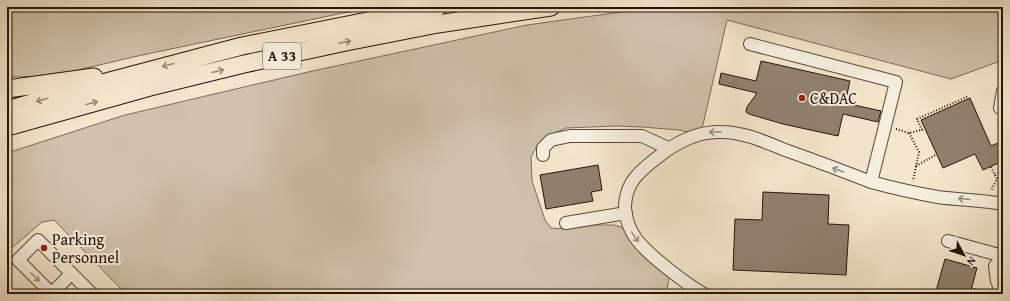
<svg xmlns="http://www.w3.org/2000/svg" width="1010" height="301" font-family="'Gentium Book Plus',serif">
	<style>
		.green { fill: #d0c2ac; stroke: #7a6b5a }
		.building { fill: #90816f; stroke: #241409 }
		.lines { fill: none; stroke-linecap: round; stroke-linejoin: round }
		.minor-casing { stroke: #58483a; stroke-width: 14 }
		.highway-casing { stroke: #241409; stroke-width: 19 }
		.path { stroke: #241409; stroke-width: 2; stroke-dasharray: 1 2; stroke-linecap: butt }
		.minor { stroke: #f7efde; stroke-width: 12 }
		.highway { stroke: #f3e6cd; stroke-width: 17 }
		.oneway { stroke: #968875 }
		.oneway2 { stroke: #988c7e }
		.poi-dot { fill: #8f2418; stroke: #f7efde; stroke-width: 1.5 }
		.labels { text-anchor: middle; stroke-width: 4; stroke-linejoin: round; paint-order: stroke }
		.shield { fill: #f7efde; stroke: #635649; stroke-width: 1 }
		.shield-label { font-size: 15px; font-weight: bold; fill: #241409 }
		.poi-label { font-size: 16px; fill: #241409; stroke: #f7efde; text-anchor: start }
	</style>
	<rect width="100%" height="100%" fill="#f3e6cd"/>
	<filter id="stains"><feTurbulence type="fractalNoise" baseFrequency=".005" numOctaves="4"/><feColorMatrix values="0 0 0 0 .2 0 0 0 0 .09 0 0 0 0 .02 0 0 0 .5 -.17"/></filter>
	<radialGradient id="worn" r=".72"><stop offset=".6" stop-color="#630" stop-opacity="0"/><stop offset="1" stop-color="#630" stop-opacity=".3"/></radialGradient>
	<path class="green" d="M7 7H386L343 13 142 55 52 76 7 77Z
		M657 7H1003V60L951 79 727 20 702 129 693 133 679 130 642 127 617 126 566 128 552 134 538 144 531 157 532 181 545 220 551 228 567 229 596 225H614L624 228 670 273 666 294H126L54 220 42 222 7 252V153L125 115 308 72 527 25Z"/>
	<path class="building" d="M761 61 850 81 845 103 881 111 878 122 843 114 838 136 783 124 749 114 746 112 747 107 757 93 719 84 721 73 756 81Z
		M970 98 991 146 1003 141V161L983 170 975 154 943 168 921 120Z
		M598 165 602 190 591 192 593 201 546 209 540 175Z
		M763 192 829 195 828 224 849 225 846 275 733 270 735 219 762 220Z
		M945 259 977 268 970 294H947L936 291Z"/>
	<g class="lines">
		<g class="minor-casing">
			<path id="minor" d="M750 44 896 82 871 182
				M1000 108 1003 91
				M543 155V148L551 140 570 136H642L668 148
				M566 223 626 213
				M948 241 1003 256 995 266 997 281 1002 294
				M51 294 71 274
				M52 294 18 260 38 240 92 294
				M704 294C689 286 676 275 662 264 643 248 627 235 625 208 625 199 627 190 632 182 638 172 649 164 658 157 675 143 698 131 721 132 745 132 767 143 788 151 816 161 843 171 871 182 893 188 915 193 938 197 959 200 981 200 1003 204"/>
		</g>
		<g class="highway-casing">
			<path id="highway" d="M7 89 94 77
				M7 110 110 81 242 46 438 7
				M7 127 150 87 244 64 346 42 438 24 551 7"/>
		</g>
		<path class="path" d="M896 129 909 133 925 129
			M922 130 917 119 969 96
			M909 133 919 152 913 181
			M916 166 937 154
			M991 167 997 179 991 191
			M995 175 1002 171
			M971 288 989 293
			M975 294 977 290"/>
		<use href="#minor" class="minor"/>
		<use href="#highway" class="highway"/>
	</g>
	<defs><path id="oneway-shaft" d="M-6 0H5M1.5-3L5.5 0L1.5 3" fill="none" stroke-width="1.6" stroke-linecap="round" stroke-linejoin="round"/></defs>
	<g class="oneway">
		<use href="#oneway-shaft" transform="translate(345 42) rotate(-12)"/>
		<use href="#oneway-shaft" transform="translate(168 65) rotate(165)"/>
		<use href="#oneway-shaft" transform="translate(218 71) rotate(-14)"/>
		<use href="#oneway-shaft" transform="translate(42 100) rotate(164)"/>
		<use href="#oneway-shaft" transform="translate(92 103) rotate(-15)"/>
	</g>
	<g class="oneway2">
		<use href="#oneway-shaft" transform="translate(715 132) rotate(177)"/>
		<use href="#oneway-shaft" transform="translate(838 170) rotate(-160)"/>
		<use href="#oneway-shaft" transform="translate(964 199) rotate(-175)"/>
		<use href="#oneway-shaft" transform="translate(635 237) rotate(55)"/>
		<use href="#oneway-shaft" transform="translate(35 277) rotate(45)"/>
	</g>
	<g class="poi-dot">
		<circle cx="802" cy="98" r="4"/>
		<circle cx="44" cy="248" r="4"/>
	</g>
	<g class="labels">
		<rect class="shield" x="263" y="43" width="38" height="26" rx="3"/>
		<g class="shield-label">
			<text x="282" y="61">A 33</text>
		</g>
		<g class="poi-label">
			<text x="810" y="104">C&amp;DAC</text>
			<text x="52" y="245">Parking<tspan x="52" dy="18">Personnel</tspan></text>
		</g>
	</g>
	<rect width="1010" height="301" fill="none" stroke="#f3e6cd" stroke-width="24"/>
	<rect x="8" y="8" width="994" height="285" fill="none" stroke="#241409" stroke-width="2"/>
	<rect x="12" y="12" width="986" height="277" fill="none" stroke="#241409"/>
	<g transform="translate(964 255) rotate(130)" stroke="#f7efde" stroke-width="3" paint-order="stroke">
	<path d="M0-3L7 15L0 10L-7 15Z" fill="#241409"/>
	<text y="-6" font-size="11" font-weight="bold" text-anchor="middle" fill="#241409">N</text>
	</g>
	<rect width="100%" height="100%" filter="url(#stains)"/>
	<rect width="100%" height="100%" fill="url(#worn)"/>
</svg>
